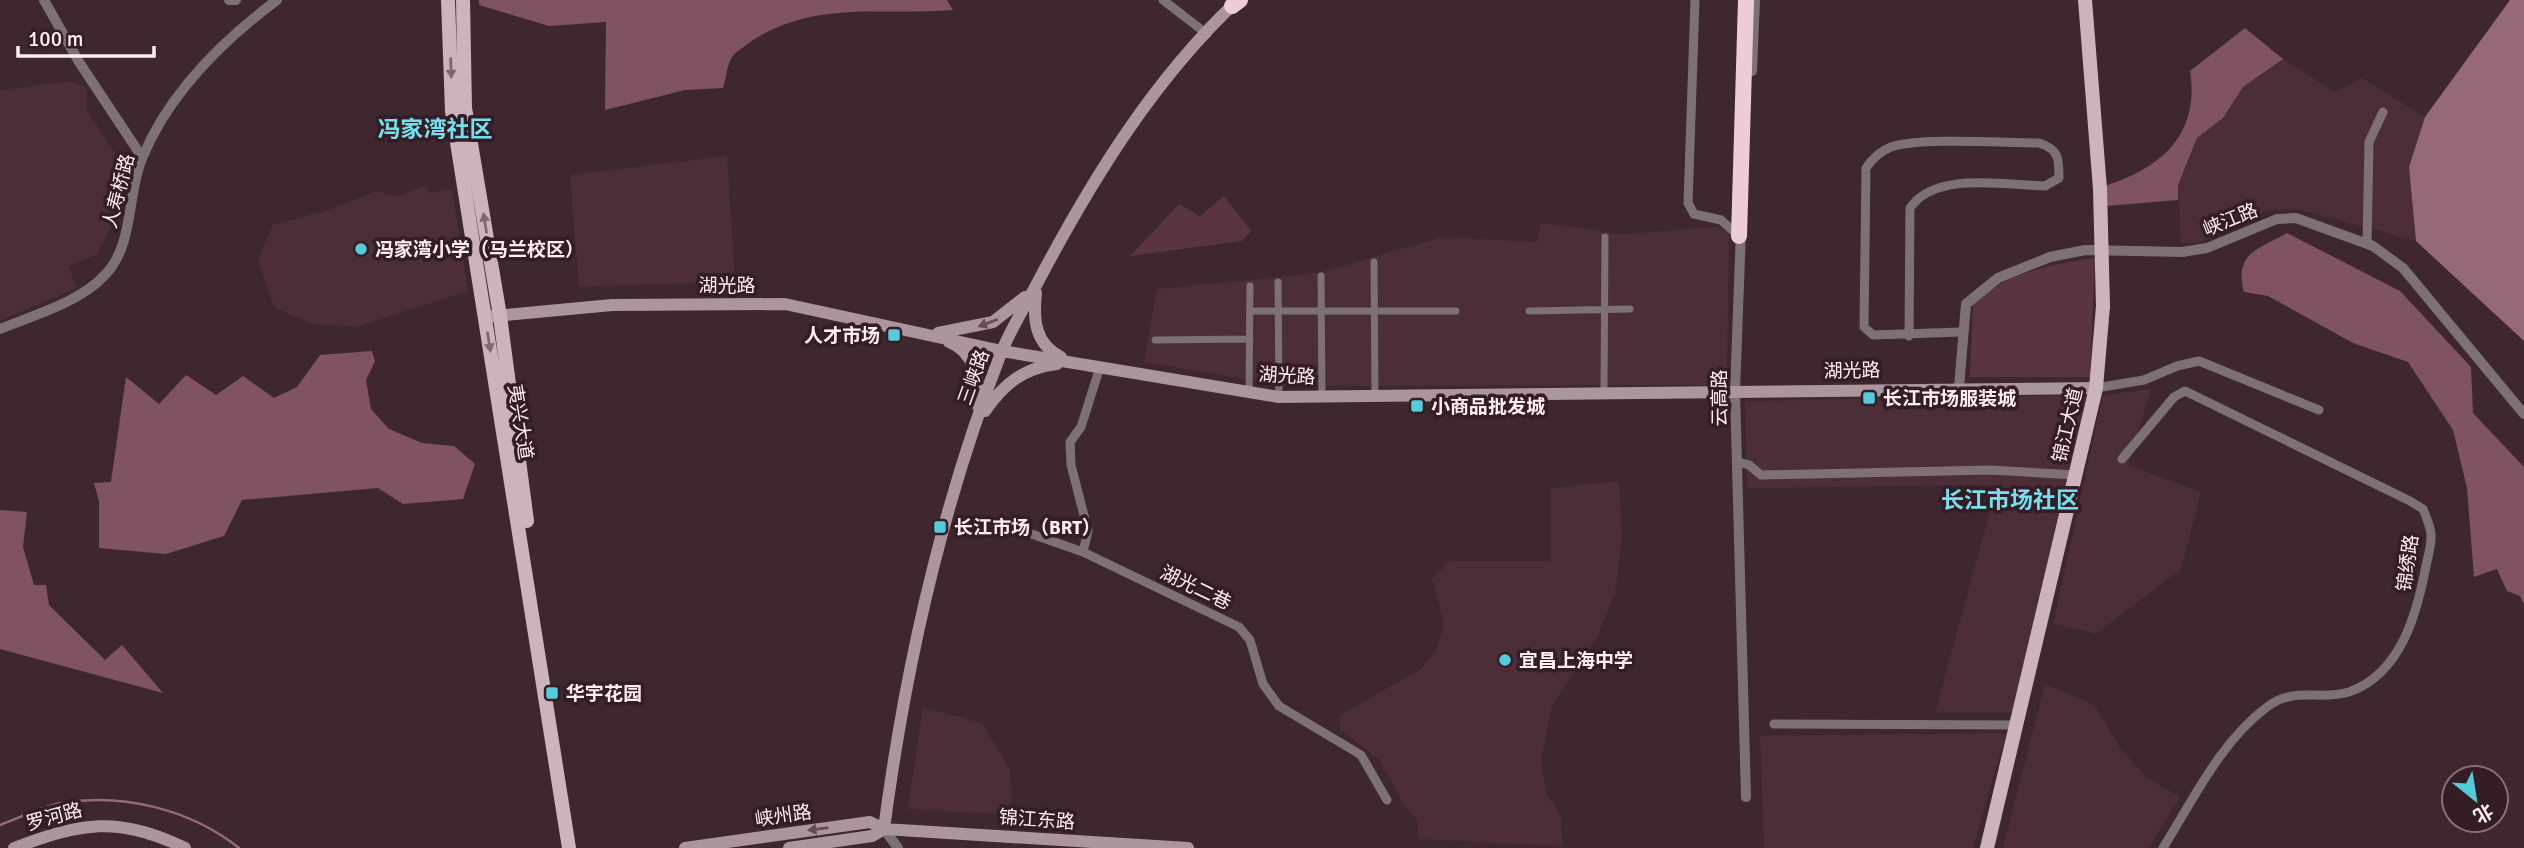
<svg xmlns="http://www.w3.org/2000/svg" width="2524" height="848" font-family="Signika,'Noto Sans SC',sans-serif">
	<style>
		.built { fill: #4c2e39 }
		.green { fill: #593441 }
		.forest { fill: #7f5362 }
		.water { fill: #966978 }
		.lines { fill: none; stroke-linecap: round; stroke-linejoin: round }
		.stream { stroke: #966978; stroke-width: 2.5 }
		.pedestrian { stroke: #7e7175; stroke-width: 7 }
		.minor { stroke: #7e7175; stroke-width: 9 }
		.tertiary { stroke: #7e7175; stroke-width: 10 }
		.secondary { stroke: #ab969d; stroke-width: 12 }
		.primary { stroke: #cdb3bb; stroke-width: 14 }
		.motorway { stroke: #eccdd7; stroke-width: 16 }
		.primary-bridge { stroke: #cdb3bb; stroke-width: 14 }
		.oneway { fill: #806870 }
		.oneway2 { fill: #644d55 }
		.poi-dot { fill: #53cbdb; stroke: #341d25; stroke-width: 2.5 }
		.labels { text-anchor: middle; stroke-width: 7; stroke-linejoin: round; paint-order: stroke }
		.street-label { font-size: 19px; fill: #ffeef3; stroke: #341d25 }
		.poi-label { font-size: 19px; font-weight: bold; fill: #ffeef3; stroke: #341d25; text-anchor: start }
		.quarter-label { font-size: 23px; font-weight: bold; fill: #75dfee; stroke: #341d25 }
	</style>
	<rect width="100%" height="100%" fill="#3e272f"/>
	<path class="built" d="M2283 59 2335 92 2362 78 2425 117 2409 167 2416 241 2298 209 2269 210 2198 243H2181L2178 185 2197 138 2223 118 2243 87Z
		M71 81 87 88V110L118 159 113 223 96 255 68 266 77 288 0 321V90Z
		M727 156 735 281 579 287 570 175Z
		M423 186 431 193 452 189 468 291 357 327 312 324 274 307 258 260 272 225 325 211 376 191 397 197Z
		M1541 223 1623 234 1729 226 1727 385 1285 386 1144 362 1157 289 1318 273 1442 237 1537 242Z
		M2151 389 2128 465 2201 492 2181 569 2096 634 2053 624 2103 395Z
		M2087 395 2012 713H1935L1997 485 1747 488 1745 401Z
		M1619 481 1622 536 1615 593 1598 635 1552 706 1541 759 1546 793 1561 815 1562 846 1419 839 1417 820 1403 804 1381 761 1340 729V715L1421 669 1436 651 1444 623 1432 579 1450 561H1551V488Z
		M2045 684 2094 705 2121 749 2146 777 2180 797 2149 848H2003Z
		M923 707 982 723 1010 770 1012 815 908 809Z
		M2006 733 1973 848H1764L1760 736Z"/>
	<path class="green" d="M1224 196 1251 231 1242 241 1130 256 1179 204 1200 216Z
		M2095 258 2090 377H1970L1973 304C2006 273 2051 264 2095 258Z"/>
	<path class="forest" d="M479 0H947L953 10C880 16 817 0 753 40 747 45 736 51 732 57 727 65 726 79 723 88L685 90 605 110 606 22 549 26 479 5Z
		M2245 28 2283 59 2243 87 2223 118 2197 138 2178 185V200L2106 206 2107 185C2163 167 2200 133 2190 71Z
		M2287 233 2400 291 2471 367 2473 413 2524 467V605L2520 596 2507 591 2497 569 2474 577 2467 488 2453 430 2408 362 2353 343 2268 296 2244 292C2234 253 2257 250 2287 233Z
		M372 351 375 361 366 380 371 409 389 429 422 443 454 446 475 464 463 499 403 504 378 488 242 500 224 536 166 554 99 548V501L94 483 111 482 126 377 159 404 186 375 216 395 243 376 274 398 297 387 320 355Z
		M0 510 27 512 23 547 34 585H46L49 605 105 660 122 645 163 693 0 649Z"/>
	<path class="water" d="M2510 0H2524V341L2416 241 2409 167 2425 117Z"/>
	<g class="lines">
		<path class="stream" d="M0 825C19 818 41 807 61 803 123 793 190 809 239 848"/>
		<path class="pedestrian" d="M1374 262 1375 396
			M1321 276 1322 396
			M1278 282 1279 397
			M1250 311H1456
			M1529 311 1630 309
			M1155 340 1250 339
			M1249 392 1250 286
			M1604 393 1605 237"/>
		<path class="minor" d="M1163 0 1207 34
			M1695 0 1688 203 1694 214 1721 220 1739 236
			M2367 244 2369 142 2383 112
			M1909 336 1910 208C1935 171 2004 185 2045 186L2059 178C2059 159 2059 149 2039 143 2004 143 1921 137 1891 147 1880 151 1873 158 1866 168L1864 327 1873 335 1961 332
			M2096 388 2144 380 2177 366 2199 361 2319 410
			M2122 459 2174 397 2185 391 2410 501 2423 509C2426 517 2430 525 2431 534 2432 544 2428 556 2426 566 2417 613 2401 674 2349 692 2320 701 2294 686 2267 707 2221 741 2193 800 2163 848
			M1738 462 1749 465 1761 475 1990 470 2076 475
			M995 521 1083 552 1239 627 1250 640 1263 684 1279 706 1361 755 1387 800
			M1083 552 1088 531 1071 465 1070 442 1081 427 1100 367
			M1774 724 2018 725"/>
		<path class="tertiary" d="M44 0 79 62 142 157
			M229 0H236
			M1752 71 1755 0
			M1741 230 1735 391 1746 797
			M0 329C34 315 78 303 104 276 135 245 126 195 143 156 170 92 222 41 277 0
			M1959 387 1966 304 1998 278 2050 257 2085 250 2182 252 2207 248 2277 219 2296 218 2373 246 2403 268 2524 414
			M884 829 898 848"/>
		<path class="secondary" d="M1036 293C1033 320 1035 344 1061 357
			M485 317 612 305 785 304 1002 351 1279 397 2096 388
			M938 333 993 322 1025 297
			M949 342C975 352 980 381 978 406
			M985 411C1004 384 1023 368 1057 364
			M884 829C905 669 942 505 1001 353 1011 328 1027 303 1040 278 1093 178 1154 79 1238 0
			M14 848C81 823 118 815 185 848
			M685 848 870 822 884 829 1188 848
			M789 848 872 836 884 829"/>
		<path class="primary" d="M448 0 452 111 569 848
			M463 0 465 108 500 316 527 521
			M2085 0 2100 189
			M1987 848 2096 388 2103 306"/>
		<path class="motorway" d="M1232 6 1240 0
			M1739 236 1746 0"/>
		<path class="primary-bridge" d="M2100 189 2103 306"/>
	</g>
	<defs><path id="oneway-solid" d="M-6-.8H1V-3.2L6.5 0L1 3.2V.8H-6Z" transform="scale(1.75)"/></defs>
	<g class="oneway">
		<use href="#oneway-solid" transform="translate(451 68) rotate(88)"/>
		<use href="#oneway-solid" transform="translate(485 223) rotate(-99)"/>
		<use href="#oneway-solid" transform="translate(489 342) rotate(81)"/>
	</g>
	<g class="oneway2">
		<use href="#oneway-solid" transform="translate(988 323) rotate(159)"/>
		<use href="#oneway-solid" transform="translate(818 829) rotate(172)"/>
	</g>
	<g class="poi-dot">
		<circle cx="361" cy="249" r="7"/>
		<rect x="887" y="328" width="14" height="14" rx="3.5"/>
		<rect x="1862" y="391" width="14" height="14" rx="3.5"/>
		<rect x="1410" y="399" width="14" height="14" rx="3.5"/>
		<rect x="933" y="520" width="14" height="14" rx="3.5"/>
		<circle cx="1505" cy="660" r="7"/>
		<rect x="545" y="686" width="14" height="14" rx="3.5"/>
	</g>
	<g class="labels">
		<g class="street-label">
			<text transform="translate(118 191) rotate(-76)" y="7">人寿桥路</text>
			<text transform="translate(2230 219) rotate(-22)" y="7">峡江路</text>
			<text x="727" y="292">湖光路</text>
			<text transform="translate(1852 370) rotate(-1)" y="7">湖光路</text>
			<text transform="translate(1287 375) rotate(3)" y="7">湖光路</text>
			<text transform="translate(973 377) rotate(-70)" y="7">三峡路</text>
			<text transform="translate(1719 398) rotate(-90)" y="7">云高路</text>
			<text transform="translate(521 422) rotate(81)" y="7">夷兴大道</text>
			<text transform="translate(2067 425) rotate(-77)" y="7">锦江大道</text>
			<text transform="translate(2407 563) rotate(-82)" y="7">锦绣路</text>
			<text transform="translate(1196 587) rotate(26)" y="7">湖光二巷</text>
			<text transform="translate(783 815) rotate(-8)" y="7">峡州路</text>
			<text transform="translate(54 816) rotate(-15)" y="7">罗河路</text>
			<text transform="translate(1037 819) rotate(4)" y="7">锦江东路</text>
		</g>
		<g class="poi-label">
			<text x="375" y="256">冯家湾小学（马兰校区）</text>
			<text x="880" y="342" text-anchor="end">人才市场</text>
			<text x="1883" y="405">长江市场服装城</text>
			<text x="1431" y="413">小商品批发城</text>
			<text x="954" y="534">长江市场（BRT）</text>
			<text x="1519" y="667">宜昌上海中学</text>
			<text x="566" y="700">华宇花园</text>
		</g>
		<g class="quarter-label">
			<text x="435" y="137">冯家湾社区</text>
			<text x="2010" y="508">长江市场社区</text>
		</g>
	</g>
	<g transform="translate(2475 799) rotate(150)"><circle r="33" fill="#341d25" stroke="#857177" stroke-width="2"/>
	<path d="M0-5L12 26L0 18L-12 26Z" fill="#53cbdb"/>
	<text y="-10" font-size="19" font-weight="bold" text-anchor="middle" fill="#ffeef3">北</text>
	</g>
	<path d="M18 46v10h136v-10" fill="none" stroke="#ffeef3" stroke-width="3.5"/>
	<text x="28" y="46" font-size="21" fill="#ffeef3" stroke="#341d25" stroke-width="5" paint-order="stroke">100 m</text>
</svg>
